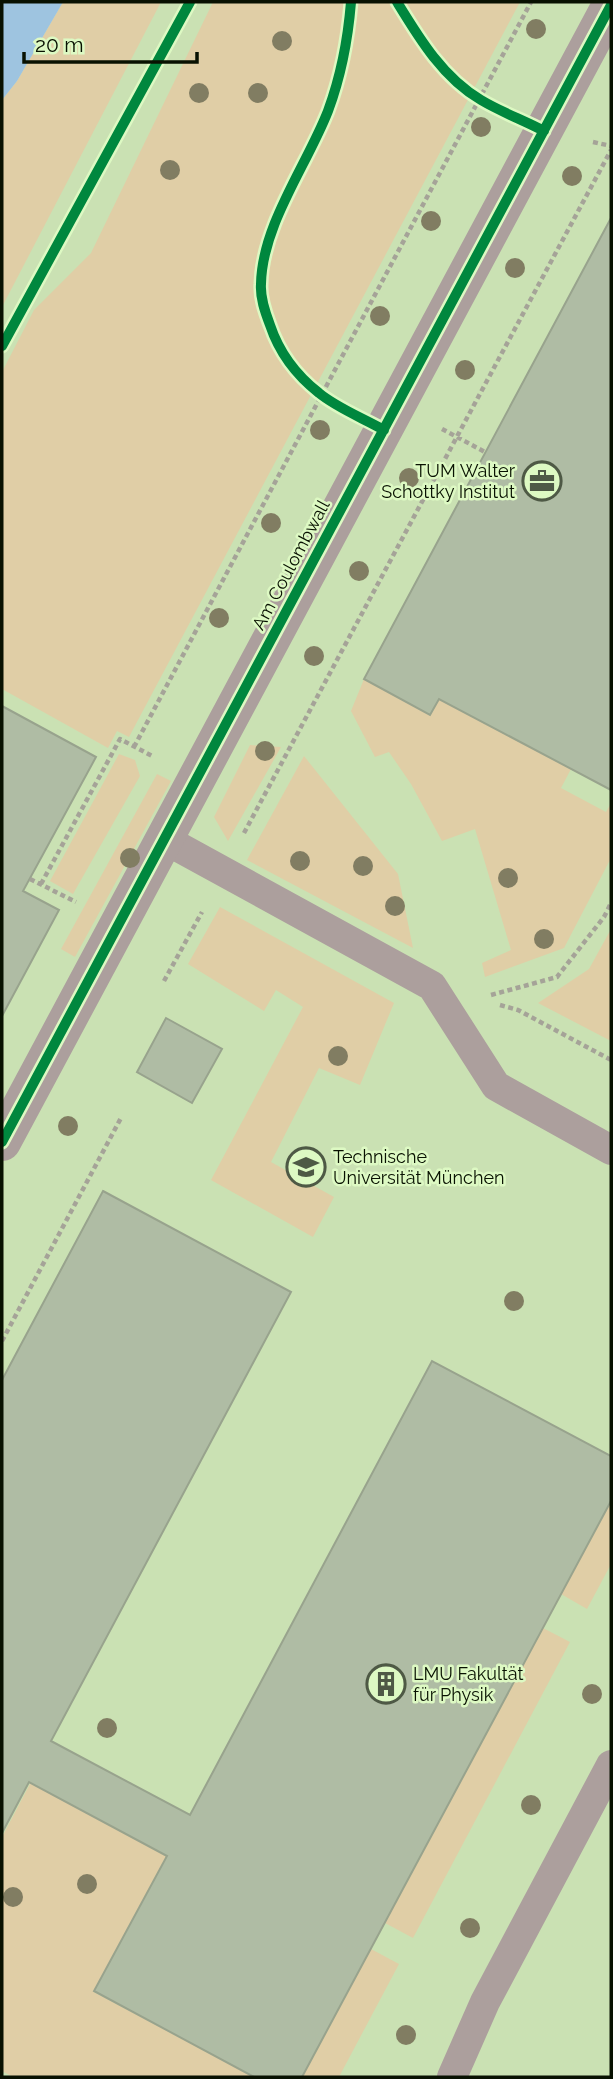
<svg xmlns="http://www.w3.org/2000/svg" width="613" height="2079" font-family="Raleway,sans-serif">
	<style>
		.built { fill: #cae1b3 }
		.green { fill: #e0cea6 }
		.water { fill: #9ec4e0 }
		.building { fill: #afbca4; stroke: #98a38d; stroke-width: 2 }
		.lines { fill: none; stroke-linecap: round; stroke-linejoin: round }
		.path { stroke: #a5a398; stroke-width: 4.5; stroke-dasharray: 5 3.5; stroke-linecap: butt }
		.lane { stroke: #ac9f9d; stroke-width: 30 }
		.street { stroke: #ac9f9d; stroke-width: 38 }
		.cycleway-casing { stroke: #ddf9c3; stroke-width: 15 }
		.cycleway { stroke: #00873e; stroke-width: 10 }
		.tree { fill: #817d62 }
		.labels { text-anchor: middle; stroke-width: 5; stroke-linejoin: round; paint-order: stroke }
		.poi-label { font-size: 18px; fill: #081101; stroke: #ddf9c3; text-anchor: start }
		.street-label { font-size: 18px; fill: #081101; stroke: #ddf9c3 }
	</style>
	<rect width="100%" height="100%" fill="#d1dfc3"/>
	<path class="built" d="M135 2H611V2077H2V256Z"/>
	<path class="green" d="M63 2H161L2 307V100L17 81Z
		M213 2H520L129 737 117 731 108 748 2 689V372L34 310 91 253Z
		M364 679 430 715 439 699 571 769 561 788 606 812 611 803V858L564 948 485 977 482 963 511 950 475 829 442 841 411 784 389 752 375 757 351 711Z
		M250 745 281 747 228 841 214 817Z
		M119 754 135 760 140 776 73 894 50 881Z
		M304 756 398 874 413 948 247 860Z
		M157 774 171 781 75 957 61 949Z
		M220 907 394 1003 360 1085 319 1068 271 1162 334 1197 313 1237 211 1180 303 1007 276 990 264 1011 188 964Z
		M611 929V1041L538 1003 589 969Z
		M611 1501V1564L587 1609 561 1594Z
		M543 1628 570 1642 413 1938 385 1923Z
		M31 1782 167 1856 94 1992 254 2077H13L2 2071V1837Z
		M371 1949 399 1964 339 2077H302Z"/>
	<path class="water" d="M2 2H63L17 81 2 100Z"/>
	<path class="building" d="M611 218V790L439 699 430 715 364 679Z
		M2 706 96 757 23 891 59 910 2 1016Z
		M166 1018 222 1049 192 1103 137 1072Z
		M103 1191 291 1292 51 1741 190 1815 432 1361 611 1456V1501L302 2077H254L94 1991 167 1856 29 1782 2 1833V1380Z"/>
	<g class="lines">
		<path class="path" d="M593 142 611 146
			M442 429 485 452
			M134 747 531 2
			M244 833 611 150
			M30 879 76 902
			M41 884 120 739 154 757
			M164 981 202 912
			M491 995 557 977 604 917 611 903
			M500 1005 518 1010 611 1060
			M2 1341 122 1116"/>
		<path class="lane" d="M164 839 432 986 496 1086 611 1150
			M452 2077 485 2002 611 1765"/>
		<path class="street" d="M2 1142 611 5"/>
		<g class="cycleway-casing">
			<path id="cycleway" d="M351 2C348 39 341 76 328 111 307 165 262 225 261 284 260 298 265 312 270 325 279 352 296 375 319 393 337 408 363 418 384 430
				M397 2C419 38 443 78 481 100 501 112 523 120 544 131
				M2 346 190 2
				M2 1142 611 5"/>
		</g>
		<use href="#cycleway" class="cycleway"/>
	</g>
	<g class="tree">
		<circle cx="536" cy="29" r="10"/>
		<circle cx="282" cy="41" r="10"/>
		<circle cx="199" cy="93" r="10"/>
		<circle cx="258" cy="93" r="10"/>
		<circle cx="481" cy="127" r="10"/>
		<circle cx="170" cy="170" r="10"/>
		<circle cx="572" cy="176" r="10"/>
		<circle cx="431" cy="221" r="10"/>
		<circle cx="515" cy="268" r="10"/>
		<circle cx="380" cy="316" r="10"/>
		<circle cx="465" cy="370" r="10"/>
		<circle cx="320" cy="430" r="10"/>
		<circle cx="409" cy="478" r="10"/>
		<circle cx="271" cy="523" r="10"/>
		<circle cx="359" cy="571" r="10"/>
		<circle cx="219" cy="618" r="10"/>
		<circle cx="314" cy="656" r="10"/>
		<circle cx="265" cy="751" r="10"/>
		<circle cx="130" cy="858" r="10"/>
		<circle cx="300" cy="861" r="10"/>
		<circle cx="363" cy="866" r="10"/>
		<circle cx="508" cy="878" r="10"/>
		<circle cx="395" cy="906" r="10"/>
		<circle cx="544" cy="939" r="10"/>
		<circle cx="338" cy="1056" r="10"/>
		<circle cx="68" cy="1126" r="10"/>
		<circle cx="514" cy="1301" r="10"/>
		<circle cx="592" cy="1694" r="10"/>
		<circle cx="107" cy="1728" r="10"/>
		<circle cx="531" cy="1805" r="10"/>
		<circle cx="87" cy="1884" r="10"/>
		<circle cx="13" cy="1897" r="10"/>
		<circle cx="470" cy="1928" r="10"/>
		<circle cx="406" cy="2035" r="10"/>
	</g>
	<defs>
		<g id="office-ring" transform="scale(2.0125)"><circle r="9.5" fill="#ddf9c3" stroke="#4e5945" stroke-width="1.5"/><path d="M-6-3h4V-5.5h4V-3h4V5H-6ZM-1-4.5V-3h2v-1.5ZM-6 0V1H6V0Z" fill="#4e5945"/></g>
		<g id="university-ring" transform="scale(2.0125)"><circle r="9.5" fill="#ddf9c3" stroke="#4e5945" stroke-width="1.5"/><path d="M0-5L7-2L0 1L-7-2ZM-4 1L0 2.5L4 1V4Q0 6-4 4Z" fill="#4e5945"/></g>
		<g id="building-ring" transform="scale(2.0125)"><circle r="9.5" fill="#ddf9c3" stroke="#4e5945" stroke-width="1.5"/><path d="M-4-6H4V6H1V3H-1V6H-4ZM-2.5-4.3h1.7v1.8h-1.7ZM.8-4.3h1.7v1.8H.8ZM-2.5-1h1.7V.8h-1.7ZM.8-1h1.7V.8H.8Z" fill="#4e5945"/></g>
	</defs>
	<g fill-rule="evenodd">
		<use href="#office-ring" x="542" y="481"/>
		<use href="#university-ring" x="306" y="1167"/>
		<use href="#building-ring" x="386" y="1684"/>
	</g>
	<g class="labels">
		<g class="poi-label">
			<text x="515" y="477" text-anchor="end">TUM Walter<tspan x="515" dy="21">Schottky Institut</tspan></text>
			<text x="333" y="1163">Technische<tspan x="333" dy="21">Universität München</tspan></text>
			<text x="413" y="1680">LMU Fakultät<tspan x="413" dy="21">für Physik</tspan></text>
		</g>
		<g class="street-label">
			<text transform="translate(291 565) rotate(-62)" y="6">Am Coulombwall</text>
		</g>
	</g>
	<rect width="613" height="2079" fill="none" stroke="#081101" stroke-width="7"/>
	<path d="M24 52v10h173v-10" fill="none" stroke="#081101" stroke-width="3.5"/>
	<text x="35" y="52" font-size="21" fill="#081101" stroke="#ddf9c3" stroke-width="5" paint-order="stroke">20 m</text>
</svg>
